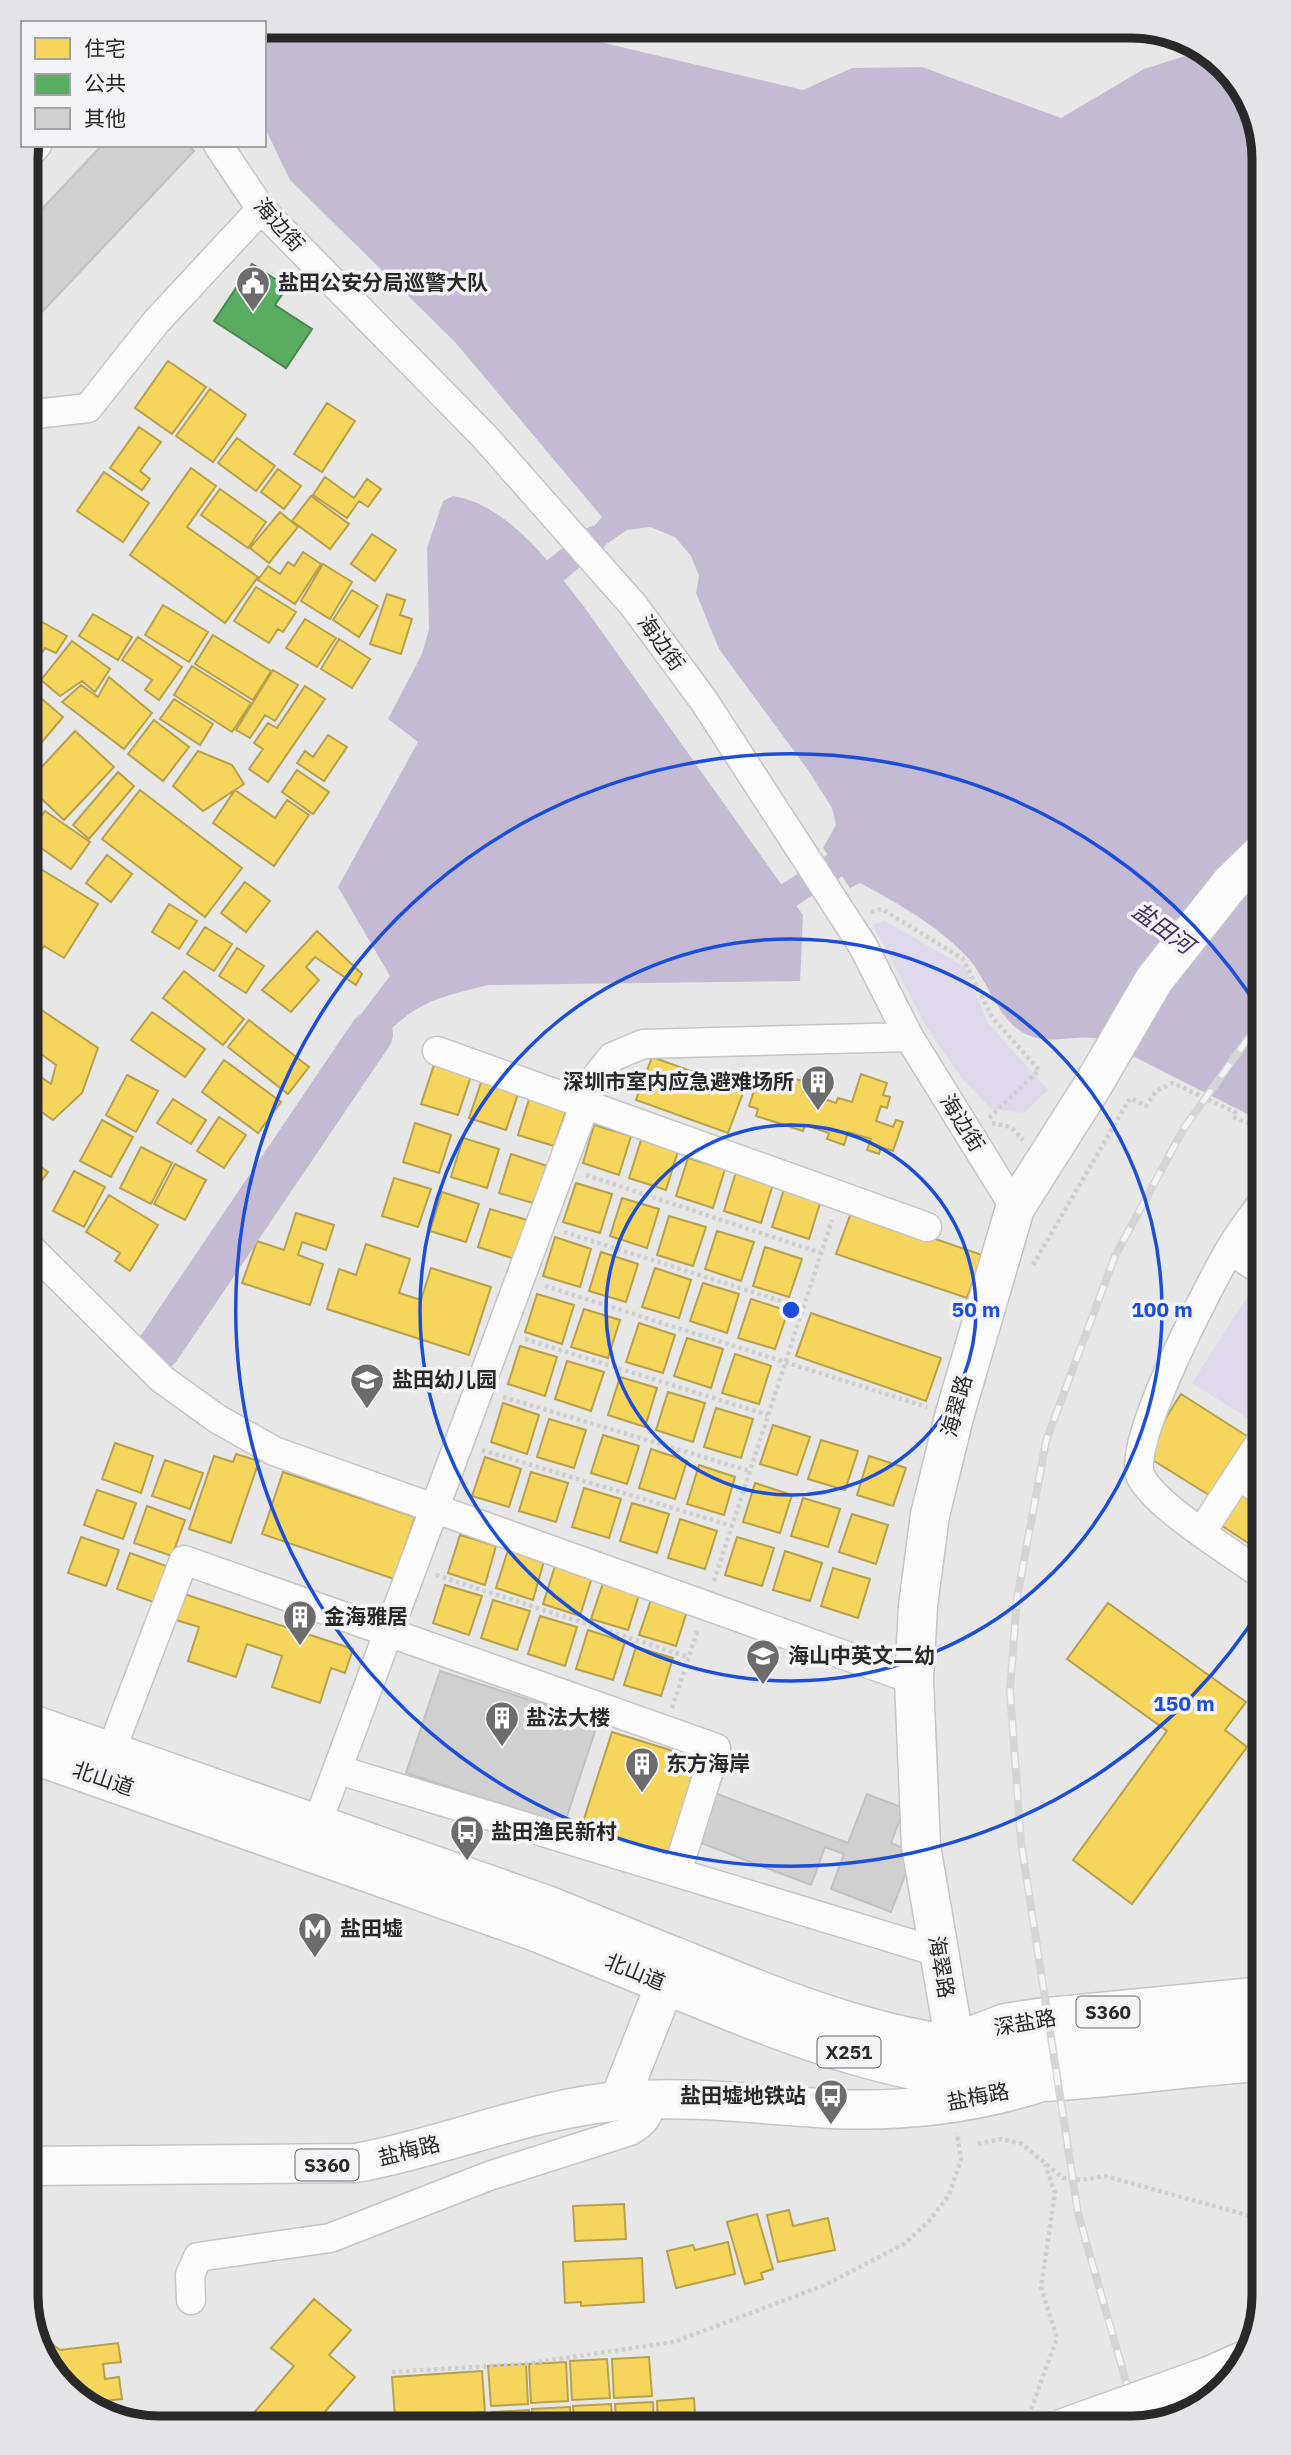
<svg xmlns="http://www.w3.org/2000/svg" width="1291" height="2455" font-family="'IBM Plex Sans','Noto Sans SC',sans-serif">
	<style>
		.green { fill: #e0d9ec }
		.water { fill: #c5bad4 }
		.homes { fill: #f6d55c; stroke: #b8a14d; stroke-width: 2 }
		.public { fill: #5aae61; stroke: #4b8650; stroke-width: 2 }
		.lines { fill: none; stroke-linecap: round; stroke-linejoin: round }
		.canal { stroke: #c5bad4; stroke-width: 26 }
		.river { stroke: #c5bad4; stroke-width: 44 }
		.building { fill: #d0d0d1; stroke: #c1c0c2; stroke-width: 2 }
		.street-casing { stroke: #c6c5c7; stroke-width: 31 }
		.secondary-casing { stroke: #c6c5c7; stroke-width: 41 }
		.primary-casing { stroke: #c6c5c7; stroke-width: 41 }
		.path { stroke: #d0cfd0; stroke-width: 4.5; stroke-dasharray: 3.5 3.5; stroke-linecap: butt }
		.street { stroke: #fbfbfc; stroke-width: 28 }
		.secondary { stroke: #fbfbfc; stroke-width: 38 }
		.primary { stroke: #fbfbfc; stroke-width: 38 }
		.rail-casing { stroke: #d6d5d6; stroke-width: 8 }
		.rail { stroke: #f4f3f7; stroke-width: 5; stroke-dasharray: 16; stroke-linecap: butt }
		.highway-bridge-casing { stroke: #c6c5c7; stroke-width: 41; stroke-linecap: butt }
		.highway-bridge { stroke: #fbfbfc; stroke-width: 38 }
		.ring { fill: none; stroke: #1d4ed8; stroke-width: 3.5 }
		.labels { text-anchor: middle; stroke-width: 7; stroke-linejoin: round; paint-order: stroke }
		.shield { fill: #f4f3f7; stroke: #666668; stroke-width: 2 }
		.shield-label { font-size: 19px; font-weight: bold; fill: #29292a }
		.street-label { font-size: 21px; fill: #29292a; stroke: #f4f3f7 }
		.poi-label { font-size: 21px; font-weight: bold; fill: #29292a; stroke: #f4f3f7; text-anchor: start }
		.water-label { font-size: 23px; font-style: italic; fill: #452f5e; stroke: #f4f3f7 }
		.rim { fill: none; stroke: #29292a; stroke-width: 9 }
		.centre { fill: #1d4ed8; stroke: #f4f3f7; stroke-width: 3.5 }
		.ring-label { font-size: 21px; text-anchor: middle; font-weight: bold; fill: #1d4ed8; stroke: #f4f3f7; stroke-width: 7; stroke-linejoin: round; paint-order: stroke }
	</style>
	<rect width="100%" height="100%" fill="#e7e7e8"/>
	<path class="green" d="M637 26H865L646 30Z
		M929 27H1140L1150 30 1094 42Z
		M885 921 965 967 988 1023 1048 1090 1024 1113 991 1109 962 1079 926 1026 873 925Z
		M1258 1280 1265 1284V1418L1260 1426 1192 1383Z"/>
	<path class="water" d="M264 26H532L803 90 852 68 922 67 1061 118 1144 69 1204 50 1212 54 1254 108 1265 160V1123L1097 1038C1071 1035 1050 1045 1028 1035 996 1021 989 979 966 956 937 925 897 903 860 883L850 888 823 848 836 825 832 808 808 770 719 649 696 593 699 576 691 556 675 537 650 527 627 530 602 547 589 532 602 517 455 342 290 180 264 126Z
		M453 496C509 505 552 565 585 608L803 915 800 981 488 985C437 998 417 1001 379 1041L355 1022 390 976 338 887 418 742 388 719 422 654 429 629 427 548 443 501Z"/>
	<path class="homes" d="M168 361 206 387 172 434 135 408Z
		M210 389 246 415 213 462 176 436Z
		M327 403 355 421 322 472 294 454Z
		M139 427 161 442 140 471 150 479 142 490 110 468Z
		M237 438 275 466 256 491 218 463Z
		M191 468 216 486 187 527 258 577 225 623 130 555Z
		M278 469 301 486 284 509 261 492Z
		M104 472 149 503 123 542 77 511Z
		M325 477 354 498 367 479 381 489 368 507 359 501 347 518 313 495Z
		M220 489 266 522 248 548 201 515Z
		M311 496 349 524 330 549 292 521Z
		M280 512 298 527 269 563 250 548Z
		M372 534 396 550 375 581 351 564Z
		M303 552 321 564 295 604 258 580 268 566 280 574 288 562 294 566Z
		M323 564 352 582 330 619 301 601Z
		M256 587 296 612 283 632 278 629 269 643 234 621Z
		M352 590 378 606 359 637 333 620Z
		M387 594 405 600 400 615 412 619 401 654 370 644Z
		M163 605 208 632 189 662 145 635Z
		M26 613 67 636 56 653 45 648 31 670 26 666Z
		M93 614 132 637 118 660 79 636Z
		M305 619 336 638 317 667 286 648Z
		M213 635 271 671 253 700 195 664Z
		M138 637 182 667 159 700 145 690 152 680 122 660Z
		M339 639 370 659 352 688 321 669Z
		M72 641 110 669 95 692 82 681 60 696 41 680Z
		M192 666 251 703 232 732 174 695Z
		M273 670 298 685 275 721 265 715 250 738 236 730Z
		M109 677 152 713 124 749 62 702 81 685 98 697Z
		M305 686 325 699 268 782 249 769 263 749 254 743 268 723 277 728Z
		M36 694 63 717 42 742 26 728V704Z
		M174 699 213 724 200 745 160 719Z
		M154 720 189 747 163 781 128 754Z
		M75 731 114 767 64 820 26 784Z
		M328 735 347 747 324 781 297 763 305 751 313 757Z
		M26 746 35 754 26 763Z
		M198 751 232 765 244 784 203 811 173 786Z
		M297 770 329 792 313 814 282 792Z
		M118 772 134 786 89 839 73 825Z
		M140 790 242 868 205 917 102 839Z
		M235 790 275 818 287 800 309 815 274 866 213 823Z
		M45 811 90 842 71 869 27 838Z
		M107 855 132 874 111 902 86 883Z
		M26 860 98 904 64 958 44 946 26 974Z
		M245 882 270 901 246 932 221 913Z
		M169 904 197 921 179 949 152 932Z
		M205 927 232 944 214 971 187 954Z
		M317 931 362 974 356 985 315 957 306 967 319 980 291 1012 262 990Z
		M237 948 264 966 246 993 219 976Z
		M184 971 244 1019 223 1045 163 998Z
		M40 1009 98 1048 82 1093 53 1120 26 1101V1067L51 1084 56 1065 26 1043V1027Z
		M152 1012 205 1049 185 1077 131 1040Z
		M249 1020 309 1067 288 1094 228 1047Z
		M652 1057 744 1090 728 1133 636 1100Z
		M224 1060 281 1102 258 1133 202 1092Z
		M434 1065 471 1076 458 1115 421 1104Z
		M778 1073 808 1083 804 1092 836 1103 838 1098 852 1102 861 1074 887 1083 883 1095 890 1097 887 1108 881 1106 876 1121 893 1127 896 1120 903 1122 893 1151 881 1147 879 1154 867 1150 871 1139 848 1132 844 1145 827 1139 829 1133 805 1125 803 1131 756 1116 758 1109 749 1106 759 1074 776 1080Z
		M127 1075 158 1091 136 1132 106 1115Z
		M482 1080 519 1091 506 1130 469 1118Z
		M530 1096 567 1108 554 1146 518 1135Z
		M173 1099 206 1120 191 1144 157 1123Z
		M219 1117 246 1135 224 1168 197 1151Z
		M102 1120 133 1137 111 1177 80 1161Z
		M415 1123 451 1135 439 1173 403 1162Z
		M594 1125 631 1136 619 1175 583 1163Z
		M463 1138 499 1149 487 1188 451 1177Z
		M641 1140 678 1151 666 1190 629 1178Z
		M141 1147 172 1163 151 1204 120 1188Z
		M511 1154 547 1166 536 1204 499 1193Z
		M26 1156 48 1172 33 1192 26 1187Z
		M688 1158 725 1169 713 1208 676 1196Z
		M175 1164 206 1180 185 1220 154 1204Z
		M74 1171 105 1187 84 1227 53 1211Z
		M736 1172 773 1184 761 1223 724 1211Z
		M394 1178 431 1189 418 1227 382 1216Z
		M576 1183 612 1194 600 1233 563 1222Z
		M784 1189 821 1200 809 1239 772 1227Z
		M442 1192 479 1204 466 1242 430 1231Z
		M109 1195 158 1225 130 1271 115 1261 120 1253 86 1232Z
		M622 1198 659 1209 647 1248 610 1236Z
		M490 1209 527 1220 515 1259 478 1247Z
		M1265 1209V1258L1240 1241Z
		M852 1210 982 1255 967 1298 836 1254Z
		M296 1213 334 1225 326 1250 302 1242 298 1255 323 1264 310 1305 242 1283 257 1241 284 1250Z
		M669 1216 706 1227 693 1266 657 1255Z
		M717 1231 754 1242 741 1281 705 1269Z
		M555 1237 591 1249 580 1287 543 1276Z
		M366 1244 410 1259 399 1293 421 1300 431 1268 491 1287 469 1355 327 1309 339 1269 356 1275Z
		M765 1247 802 1259 789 1297 753 1286Z
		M601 1252 638 1264 626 1302 589 1291Z
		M655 1268 691 1280 679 1318 642 1307Z
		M703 1283 739 1294 727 1333 690 1321Z
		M537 1294 574 1305 562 1344 525 1332Z
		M751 1299 788 1311 775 1349 738 1338Z
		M584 1309 620 1320 608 1358 571 1347Z
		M811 1313 941 1358 926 1401 796 1356Z
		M639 1323 675 1335 663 1373 626 1362Z
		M687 1338 723 1349 711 1388 674 1376Z
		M520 1346 557 1357 545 1396 508 1384Z
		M735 1354 771 1366 759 1404 722 1393Z
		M567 1361 604 1372 591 1411 555 1399Z
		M620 1377 657 1388 645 1427 608 1415Z
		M668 1392 705 1403 693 1442 656 1430Z
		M1181 1394 1250 1438 1212 1497 1143 1454Z
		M503 1403 539 1415 527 1454 491 1442Z
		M716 1408 753 1419 741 1458 704 1447Z
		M549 1419 586 1430 574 1468 537 1457Z
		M773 1425 810 1437 797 1475 760 1464Z
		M603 1435 639 1446 627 1484 591 1473Z
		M821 1440 858 1451 845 1490 808 1479Z
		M115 1443 153 1456 141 1493 102 1479Z
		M651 1449 687 1461 675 1499 639 1488Z
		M1265 1450V1480L1251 1471Z
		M236 1454 259 1461 231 1543 189 1529 214 1456 233 1462Z
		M869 1456 906 1468 893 1506 857 1495Z
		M485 1457 521 1469 509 1507 472 1496Z
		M165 1460 203 1473 190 1509 152 1496Z
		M699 1465 735 1477 724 1515 687 1504Z
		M283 1472 415 1517 394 1579 262 1534Z
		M531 1472 568 1483 556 1522 519 1511Z
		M755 1483 792 1495 780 1533 743 1522Z
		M584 1488 621 1499 609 1538 572 1527Z
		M97 1490 136 1503 123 1539 84 1525Z
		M1241 1490 1265 1506V1554L1219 1524Z
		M803 1498 840 1509 828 1547 791 1536Z
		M632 1503 669 1514 657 1553 620 1541Z
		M147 1506 185 1520 172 1556 134 1543Z
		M852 1514 888 1525 876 1564 839 1552Z
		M680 1519 717 1531 705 1569 668 1558Z
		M460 1535 496 1546 485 1585 448 1573Z
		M81 1537 119 1550 106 1586 68 1573Z
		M737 1537 774 1548 762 1586 725 1575Z
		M508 1550 544 1561 533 1600 496 1588Z
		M785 1551 822 1563 810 1601 773 1590Z
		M130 1553 169 1567 156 1603 117 1589Z
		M555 1566 592 1577 580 1616 543 1604Z
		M833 1568 870 1579 858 1618 821 1606Z
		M604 1580 640 1592 628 1630 591 1619Z
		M445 1585 482 1596 469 1635 433 1623Z
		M184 1594 353 1649 345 1673 331 1668 320 1703 272 1687 282 1656 247 1644 236 1677 188 1661 199 1627 176 1620Z
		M652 1597 688 1608 676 1646 639 1635Z
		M493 1600 530 1611 517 1650 481 1638Z
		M1108 1603 1246 1702 1225 1730 1247 1747 1132 1904 1073 1860 1167 1731 1067 1659Z
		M540 1616 577 1627 565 1666 528 1654Z
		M588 1630 625 1642 613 1680 576 1669Z
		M636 1647 673 1658 661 1696 624 1685Z
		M612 1732 702 1760 672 1856 581 1828Z
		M624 2204 626 2239 575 2241 573 2206Z
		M789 2210 793 2226 828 2218 835 2250 778 2262 767 2215Z
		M757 2214 773 2269 761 2273 763 2279 745 2284 727 2222Z
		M728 2242 735 2274 676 2288 667 2251 693 2245 695 2250Z
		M642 2258 644 2302 581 2306V2302L565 2303 563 2262Z
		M314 2299 351 2330 329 2355 355 2377 310 2429H300L282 2413 268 2429 203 2428 202 2419 252 2415 294 2366 271 2348Z
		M47 2340 60 2350 118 2343 121 2362 103 2364 105 2379 119 2377 122 2399 94 2402 74 2378 68 2385 40 2350Z
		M649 2357 652 2396 614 2398 612 2359Z
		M607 2359 610 2398 572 2400 570 2361Z
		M566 2362 568 2401 531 2403 529 2364Z
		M526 2364 528 2404 491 2406 488 2366Z
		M482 2371 485 2412 395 2418 392 2377Z
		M694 2398 696 2429H658L657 2401Z
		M653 2402 654 2429H617L615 2404Z
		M611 2404 613 2429H575L573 2406Z
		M570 2407 571 2429H534L532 2409Z
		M529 2410 530 2429H493L492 2412Z
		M486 2417 487 2429H397V2422Z"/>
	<path class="public" d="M252 264 287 287 275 305 312 329 286 368 214 321Z"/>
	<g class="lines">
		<path class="canal" d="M556 570 594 539
			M789 895 834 866"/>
		<path class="river" d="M159 1348 371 1034"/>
	</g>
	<path class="building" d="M102 145H188L194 151 26 329 27 225Z
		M440 1671 598 1722 564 1825 406 1773Z
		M712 1792 848 1843 867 1794 904 1808 891 1843 914 1852 891 1912 831 1889 844 1854 825 1847 811 1885 693 1840Z"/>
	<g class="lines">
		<g class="street-casing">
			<path id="street" d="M218 145 261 209 484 436 634 606 704 701 863 946 909 1037 1015 1208
				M27 156 37 145
				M26 415 88 408 156 322 261 209
				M437 1051 927 1227
				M26 1244 162 1379 216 1418 274 1451 914 1680
				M1230 1250 1265 1273
				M1238 1476 1265 1493
				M1202 1531 1265 1435
				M1265 1577C1235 1555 1156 1507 1141 1477 1125 1445 1209 1286 1229 1251 1239 1233 1253 1216 1265 1199
				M104 1769 184 1560 716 1748 677 1872
				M339 1770 938 1952
				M317 1824 594 1080 612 1057 643 1044 909 1037
				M191 2300 190 2275 198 2257 330 2238 489 2176 630 2131C644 2123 650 2116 651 2099"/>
		</g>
		<g class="secondary-casing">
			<path id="secondary" d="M26 1722 547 1905 676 1957
				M26 1752 536 1932 664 1984
				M955 2044 921 1846 914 1680 918 1606 930 1515 954 1417 1015 1208 1093 1085 1154 980 1230 884 1265 850"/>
		</g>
		<g class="primary-casing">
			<path id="primary" d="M664 1984C782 2033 913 2088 1043 2082 1117 2078 1190 2066 1265 2062
				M964 2039 1005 2023 1038 2018 1265 1996
				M619 2101 676 1957C778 1998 888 2045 1000 2049 1088 2052 1177 2034 1265 2028
				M26 2166 356 2163C445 2147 530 2109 620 2101 691 2095 761 2105 832 2109 904 2112 974 2104 1042 2082"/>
		</g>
		<path class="path" d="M871 912 882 909 963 959 992 1017 1039 1070 988 1119
			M992 1123 1011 1127 1023 1140
			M586 1175 821 1253
			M564 1232 803 1308
			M1033 1265 1130 1098 1146 1106 1156 1091 1173 1083 1235 1112 1233 1117 1265 1130
			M545 1286 927 1407
			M525 1339 768 1415
			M503 1397 750 1471
			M482 1450 732 1526
			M436 1575 688 1657
			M714 1581 832 1220
			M672 1708 698 1629
			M978 2144 1001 2139 1022 2144 1063 2178 1083 2180 1105 2176 1265 2220
			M392 2372 524 2364 674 2342 825 2285 904 2244 929 2221 949 2195 961 2160 957 2133
			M1024 2429 1057 2338 1041 2287 1055 2193 1045 2164"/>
		<use href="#street" class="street"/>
		<use href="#secondary" class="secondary"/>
		<use href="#primary" class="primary"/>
		<g class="rail-casing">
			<path id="rail" d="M1139 2427 1078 2213 1021 1842 1010 1690 1017 1598 1046 1441 1115 1256 1184 1128 1265 1015"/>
		</g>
		<use href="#rail" class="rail"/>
		<g class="highway-bridge-casing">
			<path id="highway-bridge" d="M1061 2429 1209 2376 1245 2360"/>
		</g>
		<use href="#highway-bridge" class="highway-bridge"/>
	</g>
	<g class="ring">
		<circle cx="791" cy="1310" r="185"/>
		<circle cx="791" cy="1310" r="371"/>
		<path d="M1263 1605A556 556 0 1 1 1263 1015"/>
	</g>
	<defs>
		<g id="civic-pin" transform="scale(1.75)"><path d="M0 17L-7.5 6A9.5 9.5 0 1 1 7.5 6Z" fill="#6c6c6c" stroke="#f4f3f7"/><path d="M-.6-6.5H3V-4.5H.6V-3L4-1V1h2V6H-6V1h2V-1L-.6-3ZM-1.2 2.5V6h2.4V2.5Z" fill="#fff"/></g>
		<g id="building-pin" transform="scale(1.75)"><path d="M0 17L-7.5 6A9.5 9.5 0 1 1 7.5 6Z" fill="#6c6c6c" stroke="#f4f3f7"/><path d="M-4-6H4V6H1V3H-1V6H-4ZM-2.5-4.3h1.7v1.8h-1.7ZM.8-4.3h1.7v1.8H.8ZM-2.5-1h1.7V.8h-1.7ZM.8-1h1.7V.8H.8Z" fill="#fff"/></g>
		<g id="school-pin" transform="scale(1.75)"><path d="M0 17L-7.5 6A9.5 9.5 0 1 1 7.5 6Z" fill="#6c6c6c" stroke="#f4f3f7"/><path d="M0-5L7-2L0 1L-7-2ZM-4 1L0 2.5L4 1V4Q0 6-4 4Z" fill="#fff"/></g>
		<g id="bus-pin" transform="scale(1.75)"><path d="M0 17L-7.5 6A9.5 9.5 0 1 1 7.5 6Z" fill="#6c6c6c" stroke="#f4f3f7"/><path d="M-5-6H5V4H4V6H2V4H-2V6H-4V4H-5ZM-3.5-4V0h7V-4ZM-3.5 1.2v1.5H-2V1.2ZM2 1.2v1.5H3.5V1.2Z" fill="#fff"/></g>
		<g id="metro-pin" transform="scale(1.75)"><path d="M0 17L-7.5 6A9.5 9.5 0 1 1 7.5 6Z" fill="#6c6c6c" stroke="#f4f3f7"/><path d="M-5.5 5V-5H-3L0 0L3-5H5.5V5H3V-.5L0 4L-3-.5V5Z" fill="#fff"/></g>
	</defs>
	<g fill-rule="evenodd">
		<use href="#civic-pin" x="253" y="283"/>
		<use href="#building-pin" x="818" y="1082"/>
		<use href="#school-pin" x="367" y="1380"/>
		<use href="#building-pin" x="300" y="1617"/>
		<use href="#school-pin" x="763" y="1656"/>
		<use href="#building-pin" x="502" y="1718"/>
		<use href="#building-pin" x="642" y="1764"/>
		<use href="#bus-pin" x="467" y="1832"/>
		<use href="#metro-pin" x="315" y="1929"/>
		<use href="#bus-pin" x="831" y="2096"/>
	</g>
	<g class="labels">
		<g class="shield">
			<rect x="1076.5" y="1996.5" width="63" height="31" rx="5"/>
			<rect x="817.5" y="2036.5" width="63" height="31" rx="5"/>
			<rect x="295.5" y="2149.5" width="63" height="31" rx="5"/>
		</g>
		<g class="shield-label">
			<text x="1108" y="2019">S360</text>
			<text x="849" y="2059">X251</text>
			<text x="327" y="2172">S360</text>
		</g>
		<g class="street-label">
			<text transform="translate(279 225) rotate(48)" y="7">海边街</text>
			<text transform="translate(661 643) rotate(54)" y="7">海边街</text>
			<text transform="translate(962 1123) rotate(58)" y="7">海边街</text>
			<text transform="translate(957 1406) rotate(-75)" y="7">海翠路</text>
			<text transform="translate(103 1779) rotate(19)" y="7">北山道</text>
			<text transform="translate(941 1967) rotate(80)" y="7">海翠路</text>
			<text transform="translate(635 1972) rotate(22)" y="7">北山道</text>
			<text transform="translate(1025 2023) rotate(-10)" y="7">深盐路</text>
			<text transform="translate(978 2097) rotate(-11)" y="7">盐梅路</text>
			<text transform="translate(409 2151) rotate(-14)" y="7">盐梅路</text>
		</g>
		<g class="poi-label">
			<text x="278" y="290">盐田公安分局巡警大队</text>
			<text x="794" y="1089" text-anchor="end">深圳市室内应急避难场所</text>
			<text x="392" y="1387">盐田幼儿园</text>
			<text x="324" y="1624">金海雅居</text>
			<text x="788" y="1663">海山中英文二幼</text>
			<text x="526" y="1725">盐法大楼</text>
			<text x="666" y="1771">东方海岸</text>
			<text x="491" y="1839">盐田渔民新村</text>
			<text x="340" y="1936">盐田墟</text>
			<text x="806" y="2103" text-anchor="end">盐田墟地铁站</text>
		</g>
		<g class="water-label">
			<text transform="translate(1163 928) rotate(36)" y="8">盐田河</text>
		</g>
	</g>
	<path d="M0 0H1291V2455H0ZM159 38H1131A121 121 0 0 1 1252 159V2295A121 121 0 0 1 1131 2416H159A121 121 0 0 1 38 2295V159A121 121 0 0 1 159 38Z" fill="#e4e3e7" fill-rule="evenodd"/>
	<path class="rim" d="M159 38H1131A121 121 0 0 1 1252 159V2295A121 121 0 0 1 1131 2416H159A121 121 0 0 1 38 2295V159A121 121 0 0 1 159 38Z"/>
	<circle cx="791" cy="1310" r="10" class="centre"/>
	<g class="ring-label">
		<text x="976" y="1317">50 m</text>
		<text x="1162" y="1317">100 m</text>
		<text x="1184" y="1711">150 m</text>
	</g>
	<rect x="21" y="21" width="245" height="126" fill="#f4f3f7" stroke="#a3a2a5" stroke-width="2"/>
	<rect x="35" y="38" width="35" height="21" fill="#f6d55c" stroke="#a3a2a5" stroke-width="2"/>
	<text x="84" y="56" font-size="21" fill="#29292a">住宅</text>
	<rect x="35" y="74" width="35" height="21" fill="#5aae61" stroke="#a3a2a5" stroke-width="2"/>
	<text x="84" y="91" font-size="21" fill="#29292a">公共</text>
	<rect x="35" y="108" width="35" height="21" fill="#d0d0d1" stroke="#a3a2a5" stroke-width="2"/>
	<text x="84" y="126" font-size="21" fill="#29292a">其他</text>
</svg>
